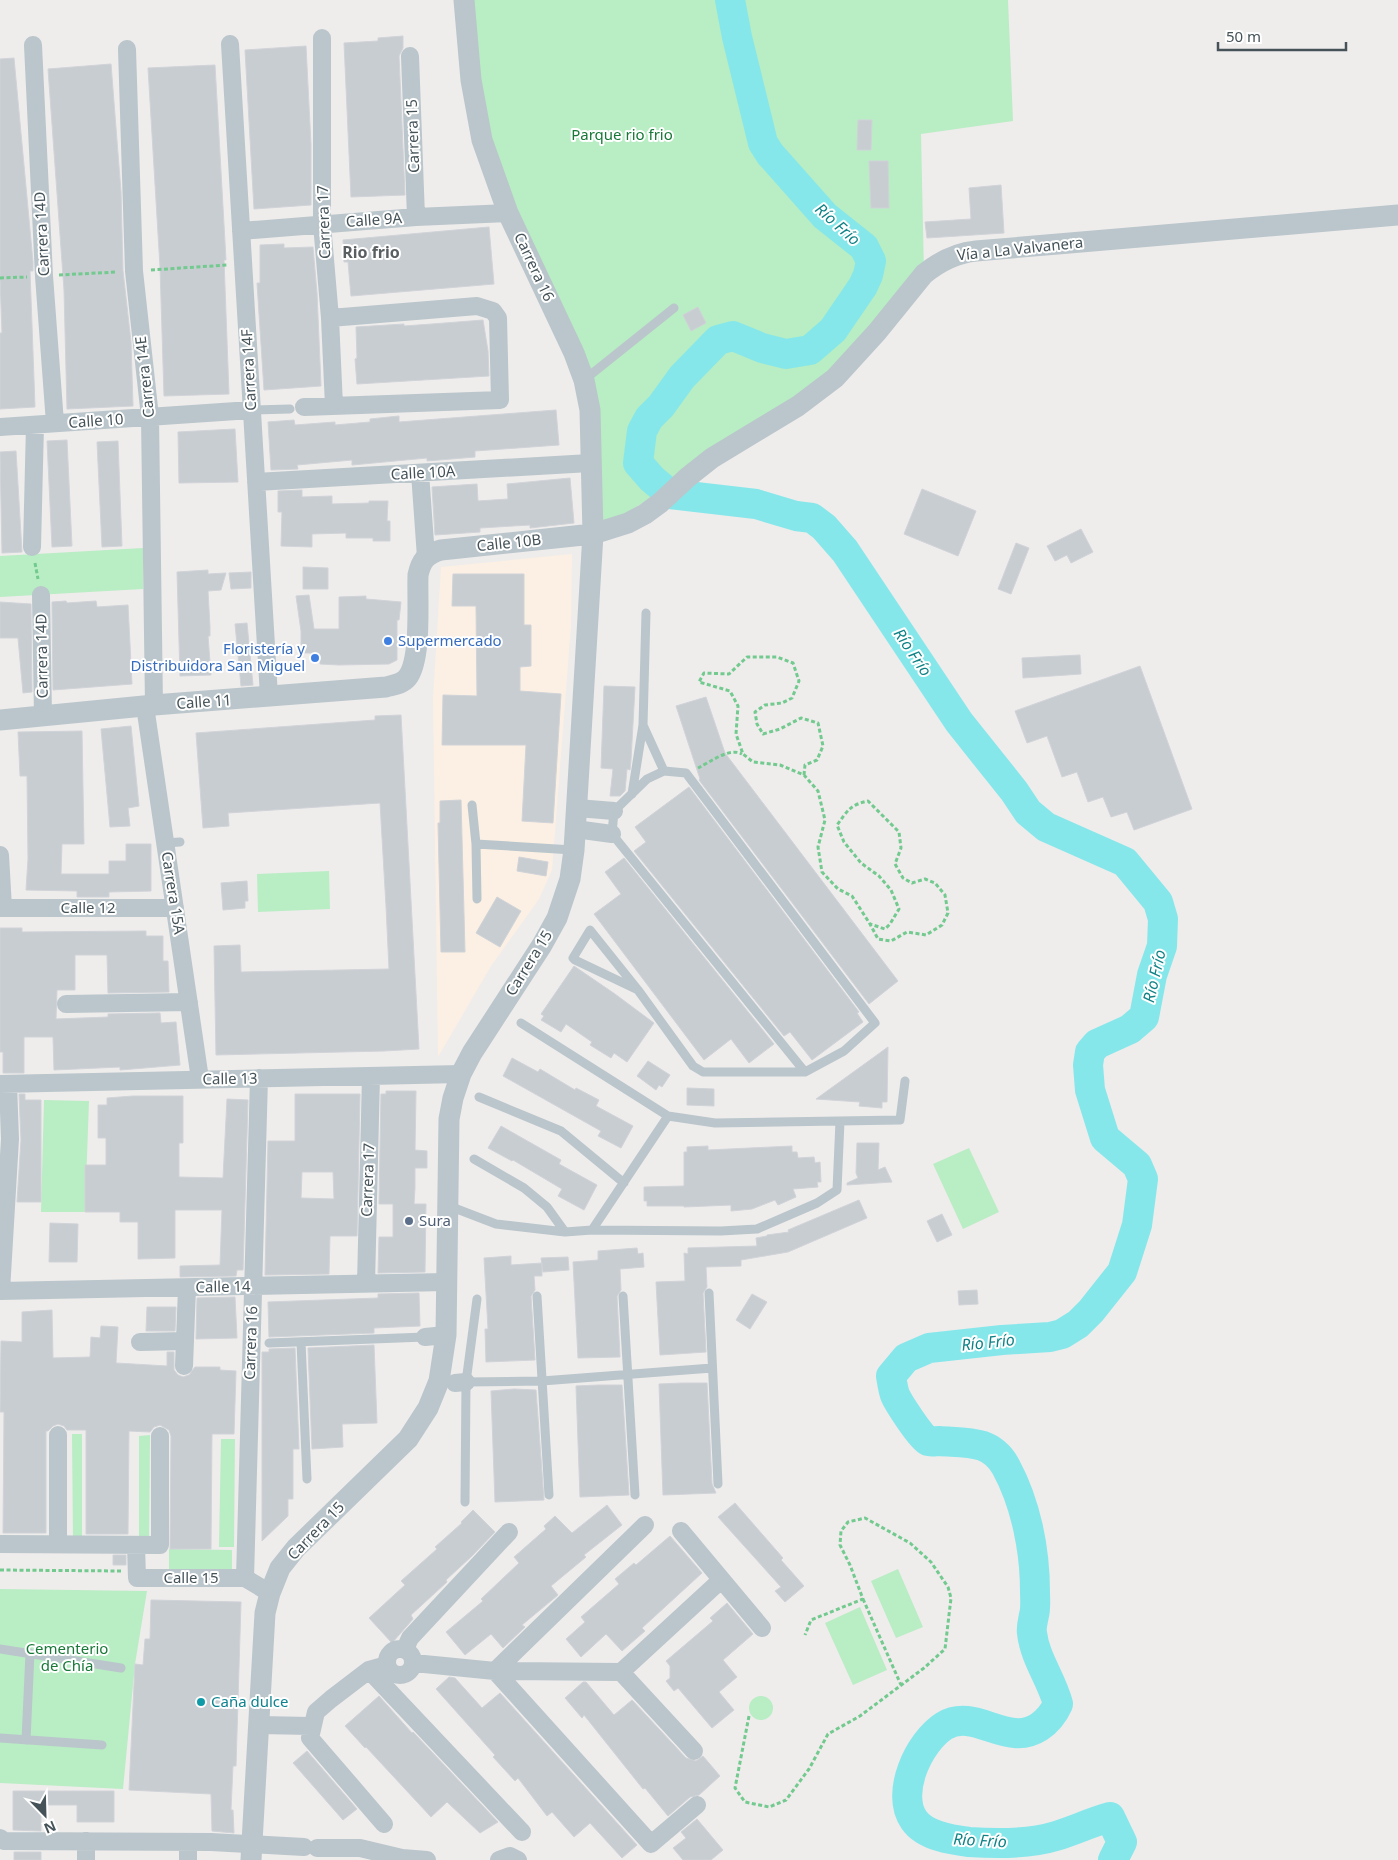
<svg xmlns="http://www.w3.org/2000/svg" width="1398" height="1860" font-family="'Noto Sans',sans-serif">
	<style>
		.commercial { fill: #fbf0e3 }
		.green { fill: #b9edc4 }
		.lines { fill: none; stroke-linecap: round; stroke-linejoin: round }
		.river { stroke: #86e7ea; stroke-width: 30 }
		.building { fill: #c8cdd1; stroke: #d0d3d8; fill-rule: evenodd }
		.path { stroke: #72ca8f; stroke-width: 3; stroke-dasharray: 4 2.5; stroke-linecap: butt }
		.service { stroke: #bac6cb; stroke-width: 9 }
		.minor { stroke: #bac6cb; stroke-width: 18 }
		.tertiary { stroke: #bac6cb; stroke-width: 21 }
		.shop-dot { fill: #3f7fe0; stroke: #fff; stroke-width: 2 }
		.service-dot { fill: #5c6f8a; stroke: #fff; stroke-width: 2 }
		.culture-dot { fill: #0f9aa8; stroke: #fff; stroke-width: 2 }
		.labels { text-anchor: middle; stroke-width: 4; stroke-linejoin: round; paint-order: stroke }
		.park-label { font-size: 15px; fill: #177837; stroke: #fff }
		.street-label { font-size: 15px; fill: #455359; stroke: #fff }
		.shop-label { font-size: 15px; fill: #366cbe; stroke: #fff; text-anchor: start }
		.service-label { font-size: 15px; fill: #4e5e75; stroke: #fff; text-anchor: start }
		.culture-label { font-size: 15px; fill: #0d838f; stroke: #fff; text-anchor: start }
		.water-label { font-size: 16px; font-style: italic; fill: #0f8286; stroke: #fff }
		.neighbourhood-label { font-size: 16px; font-weight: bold; fill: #595e61; stroke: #fff }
	</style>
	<rect width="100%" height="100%" fill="#efecec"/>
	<path class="commercial" d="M572 554 571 626 552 870 539 899 491 966 438 1057 433 698 441 567Z"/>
	<path class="green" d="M463 0H1008L1013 121 921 134 924 274 864 346 700 467 593 534 590 410 491 166Z
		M143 548V589L0 597V556Z
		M329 871 330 909 258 912 257 874Z
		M44 1100 89 1101 85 1212H41Z
		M969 1148 999 1212 963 1229 933 1164Z
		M72 1434H82V1539H73Z
		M150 1435 149 1542H139V1436Z
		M221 1439H235L234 1547H219Z
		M169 1549 232 1550V1570L169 1569Z
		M898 1569 923 1627 896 1638 871 1581Z
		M0 1589 147 1591 135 1664 123 1789 0 1783Z
		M860 1607 887 1670 853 1685 825 1623Z
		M749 1708a12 12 0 1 1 24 0a12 12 0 1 1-24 0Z"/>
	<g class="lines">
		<path class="river" d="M730 0 737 37 763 143 770 154 825 216 864 247 871 261 868 275 863 286 833 330 810 350 786 354 762 348 733 336 718 340 682 377 661 406 649 418 642 431 638 463 652 479 670 494 756 504 796 516 812 518 824 527 845 551 959 722 1014 791 1028 812 1046 827 1125 862 1158 902 1163 919 1162 946 1152 975 1144 1017 1130 1029 1097 1044 1090 1052 1088 1065 1090 1090 1105 1138 1137 1165 1143 1179 1137 1225 1122 1272 1091 1311 1078 1324 1062 1334 1050 1337 1002 1340 929 1348 906 1358 891 1376C892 1382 893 1389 895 1395 898 1402 921 1438 928 1441 931 1442 936 1441 939 1441 966 1443 991 1439 1006 1467 1026 1504 1035 1550 1035 1592 1035 1599 1036 1608 1034 1615 1033 1621 1031 1627 1032 1633 1035 1659 1052 1680 1058 1704 1053 1715 1048 1721 1039 1727 1007 1748 975 1707 944 1726 919 1742 895 1793 914 1820 925 1836 952 1840 969 1842 997 1844 1030 1844 1056 1836 1075 1830 1092 1822 1110 1817L1122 1842 1113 1860"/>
	</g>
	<path class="building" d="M403 36V48L399 56 405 195 351 197 344 43 378 41V38Z
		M306 46 311 145V205L254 209 245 50Z
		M14 58 33 262V271H30L35 407 0 409V333H2L0 279V59Z
		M111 64 121 192 123 271 131 342 133 406 67 409 64 290 48 69Z
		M215 65 226 260H224L229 394 164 396 160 267 148 68Z
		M858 120H872L871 150H857Z
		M869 161H888L889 208H871Z
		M1001 185 1004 233 927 238 925 222 971 219 969 188Z
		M489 227 494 284 351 296 348 262H344L343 240Z
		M284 244V248L313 247 317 293 321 386 264 390 257 283H260V245Z
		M698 307 706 323 691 331 683 315Z
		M483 320 488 351 489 376 357 384 355 359 357 358 356 327 404 324V326L432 324Z
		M556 410 559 445 475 451V457L427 461V458L352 465V460L297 465 298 469 271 470 268 422 294 420 295 425 335 422V425L370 422V419L399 416V422Z
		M235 429 238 482 179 483 178 432Z
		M67 440 72 546 52 547 47 441Z
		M118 441 122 546 102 547 97 442Z
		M16 451 22 552 2 553 0 452Z
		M570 478 574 523 530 528V525L480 528V532L435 535 432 487 477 484 478 501 508 499 507 484Z
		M922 489 976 511 958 556 904 534Z
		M302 490V497L332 496V504L369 503V501H388L387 521H390V541H373V538H346V533L312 534V547L281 546 282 512H278V491Z
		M1081 529 1093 552 1071 563 1067 555 1055 561 1047 546Z
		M1016 543 1029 548 1011 594 998 589Z
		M303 567 328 568V589H303Z
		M208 570V574L226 573 221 590 208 591 210 627V636H208L211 675 180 676 177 572Z
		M251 572V588L231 589 229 573Z
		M453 574H524V625H531V666L520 667V691L561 694 553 823 522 821 526 745H442L443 695 477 696 476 606H452Z
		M309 595 314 629H339V597L366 596V599L401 602 399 620H397V660L389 664 339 665 320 664V661H311V653H301V631L296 596Z
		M66 601 67 603 96 601 97 607 128 605 132 684 53 690 52 602Z
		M0 602 31 604 32 692 23 693 18 638H0Z
		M247 623 253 685 241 686 235 624Z
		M1080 655 1081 674 1023 678 1022 658Z
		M1140 666 1192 809 1134 830 1127 812 1111 817 1103 797 1088 802 1077 772 1062 777 1047 736 1027 743 1015 711Z
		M604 686 635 687 631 760 630 770 627 769 625 791 620 796H610L613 769 601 768Z
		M706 697 725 753 898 981 869 1004 699 780 700 779 676 706Z
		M401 715 419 1049 384 1051 216 1055 214 946 240 945 241 972 389 969 386 906 380 803 228 813 229 826 203 828 196 733 375 720V716Z
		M131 726 139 806 128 808 130 826 110 827 101 729Z
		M82 731 84 844H62L61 874H109V861H126V844H151V891L109 892V897H77V891L26 890 28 859 27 776H20L18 732Z
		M689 787 859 1012 857 1013 863 1022 812 1060 790 1032 784 1036 634 851 646 842 635 827Z
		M461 800 465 952H441L438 823H440V801Z
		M519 857 548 862 546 876 517 871Z
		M624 858 774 1044 749 1063 731 1039 704 1060 594 914 621 894 605 872Z
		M247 881 248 901H245V908L223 910 221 883Z
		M497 897 521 911 500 947 476 933Z
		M0 928H22V932L146 931V936H163V961H168L169 992 108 993 107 955H75V990H57L56 1019 108 1017V1014L160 1013 161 1023 176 1022 180 1065 120 1070V1067L54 1070 53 1037H24V1073H3V1052H0Z
		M574 966 615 994 654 1023 627 1062 614 1053 611 1058 590 1045 592 1042 566 1024 561 1032 541 1020 544 1016 541 1014Z
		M888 1047 887 1102H882V1108L859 1106 860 1102 816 1099Z
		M512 1058 538 1072 540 1069 575 1090 576 1088 599 1100 596 1106 633 1126 621 1148 598 1136 601 1131 503 1076Z
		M648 1061 670 1075 662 1087 659 1085 656 1090 637 1076Z
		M687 1088 714 1089V1106L687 1105Z
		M386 1091H416L415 1150 427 1151V1168H415V1188L414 1204H426L425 1272 378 1273 379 1237H393V1204H379L381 1094H386Z
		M19 1094H25V1100H41V1202H17L21 1140Z
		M295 1094H360L357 1236H330L329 1274 265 1275 268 1141H295ZM302 1172H333L334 1199 301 1198Z
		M133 1096H183V1143H179V1177L223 1178 227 1099 248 1100 243 1270H237L236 1276 180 1277V1266L220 1265 222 1210H175V1258L138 1259V1222H120V1212H85V1165H106V1138H98V1105H107V1098Z
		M501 1126 561 1160 559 1164 597 1185 584 1210 558 1196 562 1189 513 1160 512 1161 488 1148Z
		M857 1143H879L878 1170 885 1167 892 1182 847 1185V1183L858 1178 856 1173Z
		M708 1146V1150L792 1146V1152H797L798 1158 814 1157 815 1163 820 1162 821 1182H817L818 1187 793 1189 796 1197 778 1205 775 1200 752 1209 731 1211V1205L684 1207V1206H647V1201H644V1187L684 1186V1152H687V1147Z
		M859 1200 867 1218 788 1252 741 1260V1266L706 1267 707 1287 703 1293 706 1352 660 1355 656 1282 685 1281 684 1253 688 1254V1248L757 1246 756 1238 767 1236V1235L789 1232 788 1230Z
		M942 1214 952 1235 937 1242 927 1221Z
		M50 1223 78 1224 77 1262H49Z
		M637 1248 638 1254 643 1253 644 1267 620 1269 621 1290 617 1296 620 1357 578 1358 573 1262 598 1260V1251Z
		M511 1256V1265L542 1263V1276H534L535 1290 531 1296 535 1360 486 1362 485 1329H488L484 1258Z
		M568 1257 569 1270 543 1272 541 1258Z
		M977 1290 978 1304 959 1305 958 1291Z
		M419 1293 420 1326 374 1328V1333L269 1337 268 1302 378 1298V1294Z
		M752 1294 767 1302 750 1329 736 1320Z
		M235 1297 237 1338 196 1339 197 1298Z
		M147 1307H176L175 1331H146Z
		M52 1310 53 1358 90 1357 91 1337 100 1338 101 1326 118 1327 116 1363 167 1366V1352H174V1370L178 1375 183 1377 189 1375 195 1367H220V1370L236 1371 234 1434H212L211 1549H170L171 1436 169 1430 160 1425 154 1427 150 1432 129 1431 128 1534H86V1430H67L64 1426 58 1424 53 1426 48 1431H46V1533H3L4 1412H0L1 1341 22 1342V1312Z
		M374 1345 377 1423 342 1424 343 1447 312 1449 308 1348Z
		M295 1348 299 1449H293V1499H288V1516L262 1541V1352H269V1349Z
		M682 1383H707L712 1484 716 1493 663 1495 659 1384Z
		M599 1385H622L629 1495 580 1497 576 1386Z
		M514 1389 536 1390 544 1500 495 1502 491 1391Z
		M735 1503 783 1558 781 1560 804 1586 785 1602 775 1591 781 1587 718 1517Z
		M607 1505 622 1525 584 1555 586 1557 551 1586 558 1595 522 1625 525 1627 503 1648 491 1634 465 1655 446 1632 483 1601 481 1599 519 1563 514 1557 546 1529 544 1526 555 1516 572 1533Z
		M473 1510 495 1532 472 1556 446 1580 447 1582 411 1615 413 1619 392 1643 369 1618 405 1585 401 1581 437 1549 435 1547 462 1523 461 1522Z
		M670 1536 702 1573 642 1628 645 1631 622 1651 606 1634 581 1657 566 1639 585 1622 581 1617 619 1584 615 1579 634 1563 636 1565Z
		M113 1555H126V1565H113Z
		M151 1600 241 1602 236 1766H233L231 1810H233L234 1833 212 1831 211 1794 129 1790 135 1664 143 1665 145 1639H150Z
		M727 1603 753 1634 723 1660 737 1677 719 1692 734 1710 712 1728 678 1688 674 1691 666 1681 670 1678V1666L666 1661 713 1621 710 1618Z
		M449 1677 455 1678 482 1708 500 1693 637 1845 622 1858 590 1823 574 1837 552 1812 547 1816 518 1778 515 1781 493 1757 495 1755 436 1689Z
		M583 1682H586L614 1715 632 1700 686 1758 696 1761 703 1756 720 1776 699 1795 690 1797 668 1816 645 1788 643 1789 584 1715 582 1718 565 1698Z
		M379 1696 412 1733 413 1732 498 1822 480 1833 447 1802 431 1817 366 1747 365 1748 345 1726Z
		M307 1751 357 1809 343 1820 293 1763Z
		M13 1791H114V1822H77V1805H41V1831L13 1830Z
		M697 1819 723 1850 711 1860H683L673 1848 686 1838 681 1832Z
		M14 1852H41V1860H14Z"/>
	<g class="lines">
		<path class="path" d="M151 270 227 265
			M59 275 117 272
			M0 278 27 277
			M35 563 38 579
			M698 768C710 762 730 747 742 754
			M804 775 805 765 817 760 823 746 818 723 801 718 780 729 763 734 757 724 755 712 765 705 782 703 792 698 799 681 793 663 777 657H747L729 674 704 673 699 682 730 691 738 706 736 734 743 754 753 762 780 765 804 775 818 791 825 820 818 847 822 872 838 889 852 896 870 924 878 939 891 941 907 932 926 935 942 925 948 913 945 895 935 883 925 879 912 883 903 878 895 864 901 848 899 832 868 801C850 805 848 810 837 825L844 842 861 863 879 876 891 890 899 909 890 924 885 929 870 924
			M0 1570 121 1571
			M863 1599 901 1685
			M749 1716 735 1788 745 1802 769 1807 786 1800 809 1769 828 1734 860 1716 924 1668 945 1649 951 1598 948 1587 931 1562 910 1543 865 1518 848 1522 841 1531 840 1545 850 1565 863 1599 811 1620 805 1635"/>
		<path class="service" d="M584 380 674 308
			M251 410 290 409
			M664 771 647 779 614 811 612 834 805 1072
			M632 794 643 725 646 613
			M472 805 476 844
			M165 843 180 842
			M477 899 476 844 573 850
			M638 990 575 960 573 958 590 930 638 990 693 1066 703 1072H805L844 1051 875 1023 686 773 664 771 643 725
			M521 1023 668 1116 715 1123 900 1120 905 1081
			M479 1097 561 1131 624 1183
			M474 1159 524 1188 547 1207 565 1232
			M449 1206 496 1224 565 1232 592 1230 721 1231 757 1229 817 1203 837 1190 840 1121
			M592 1230 668 1116
			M709 1293 718 1484
			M537 1296 549 1495
			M623 1296 635 1495
			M301 1342 307 1479
			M269 1343 425 1337
			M466 1382 542 1381 712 1368
			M465 1502 466 1382 477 1299
			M0 1649 121 1668
			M0 1738 102 1745
			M26 1740 30 1653"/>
		<path class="minor" d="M322 38V224L330 318 334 406
			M230 44 269 696
			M33 45 44 276 55 423
			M127 49 134 271 150 417 154 705
			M410 56 416 217
			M241 231 416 217 508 213
			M304 407 500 400 498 318 493 311 477 306 330 318
			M0 427 251 410
			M420 473 426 557
			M256 482 590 463
			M32 547 35 425
			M41 595 43 717
			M145 706 200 1079
			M577 808 614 811
			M575 829 612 834
			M0 855 3 908
			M0 908H175
			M66 1004 189 1002
			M0 1084 461 1074
			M366 1284 371 1076
			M0 1291 446 1282
			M1 1291 10 1139 8 1084
			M425 1337 446 1335
			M140 1342 185 1341
			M184 1366 187 1288
			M455 1383 466 1382
			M58 1435V1544
			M645 1525 495 1671 651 1844 697 1805
			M681 1531 762 1628
			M0 1544 160 1545V1436
			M136 1545 137 1578H245
			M245 1578 259 1078
			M245 1578 270 1593
			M387 1662a13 13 0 1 1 26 0a13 13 0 1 1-26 0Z
			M405 1649 410 1638 509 1532
			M414 1663 495 1671 621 1672 721 1580
			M369 1670 522 1832
			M621 1672 694 1751
			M259 1725 311 1726
			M384 1824 310 1738 316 1712 331 1699 369 1670 387 1665
			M0 1838 4 1841 211 1842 304 1847
			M86 1841V1860
			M188 1843V1860
			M317 1848H360L402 1858 427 1860
			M499 1860 510 1856 518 1860"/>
		<path class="tertiary" d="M0 720 154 705 386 687C393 685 402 684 407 678 422 660 417 599 418 575 421 561 426 554 441 550L593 534 628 523 645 514 660 503 688 477 712 458 798 406 835 378 877 332 924 274C940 261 956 253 976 251L1398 215
			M251 1860 265 1613 270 1593 280 1568 296 1548 408 1439 428 1408 439 1381 446 1335 449 1119 453 1098 461 1074 472 1053 542 945 557 918 570 879 574 850 593 534 590 410 584 380 574 353 508 213 482 140 471 80 464 0"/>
	</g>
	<g class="shop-dot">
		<circle cx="388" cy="641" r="5"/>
		<circle cx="315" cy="658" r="5"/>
	</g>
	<circle class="service-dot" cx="409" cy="1221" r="5"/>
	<circle class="culture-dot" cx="201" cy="1702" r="5"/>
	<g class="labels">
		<g class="park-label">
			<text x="622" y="140">Parque rio frio</text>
			<text x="67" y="1654">Cementerio<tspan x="67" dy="17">de Chía</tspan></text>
		</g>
		<g class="street-label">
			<text transform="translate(413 136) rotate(-92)" y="5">Carrera 15</text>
			<text transform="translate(374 220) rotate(-4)" y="5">Calle 9A</text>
			<text transform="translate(324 222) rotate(-92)" y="5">Carrera 17</text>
			<text transform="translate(42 234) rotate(-93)" y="5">Carrera 14D</text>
			<text transform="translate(1020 249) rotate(-6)" y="5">Vía a La Valvanera</text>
			<text transform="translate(534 267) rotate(65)" y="5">Carrera 16</text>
			<text transform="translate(249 370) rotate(-93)" y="5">Carrera 14F</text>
			<text transform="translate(145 377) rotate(-96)" y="5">Carrera 14E</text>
			<text transform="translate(96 421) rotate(-4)" y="5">Calle 10</text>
			<text transform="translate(423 473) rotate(-3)" y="5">Calle 10A</text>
			<text transform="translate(509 543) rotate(-6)" y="5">Calle 10B</text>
			<text transform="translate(42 656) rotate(-91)" y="5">Carrera 14D</text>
			<text transform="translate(204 702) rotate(-4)" y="5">Calle 11</text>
			<text transform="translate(173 893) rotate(81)" y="5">Carrera 15A</text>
			<text x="88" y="913">Calle 12</text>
			<text transform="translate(529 963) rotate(-58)" y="5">Carrera 15</text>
			<text transform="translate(230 1079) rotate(-1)" y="5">Calle 13</text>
			<text transform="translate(368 1180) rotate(-88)" y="5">Carrera 17</text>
			<text transform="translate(223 1287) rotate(-1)" y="5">Calle 14</text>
			<text transform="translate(251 1343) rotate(-88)" y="5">Carrera 16</text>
			<text transform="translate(316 1531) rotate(-46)" y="5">Carrera 15</text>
			<text x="191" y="1583">Calle 15</text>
		</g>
		<g class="shop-label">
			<text x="398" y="646">Supermercado</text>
			<text x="305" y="654" text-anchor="end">Floristería y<tspan x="305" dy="17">Distribuidora San Miguel</tspan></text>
		</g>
		<g class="service-label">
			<text x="419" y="1226">Sura</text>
		</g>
		<g class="culture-label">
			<text x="211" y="1707">Caña dulce</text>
		</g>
		<g class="water-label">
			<text transform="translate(838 224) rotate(42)" y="6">Río Frío</text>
			<text transform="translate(913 652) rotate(56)" y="6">Río Frío</text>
			<text transform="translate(1154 976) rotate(-77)" y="6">Río Frío</text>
			<text transform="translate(988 1342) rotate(-6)" y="6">Río Frío</text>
			<text transform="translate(980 1840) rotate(3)" y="6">Río Frío</text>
		</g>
		<g class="neighbourhood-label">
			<text x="371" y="258">Rio frio</text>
		</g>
	</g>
	<g transform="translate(45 1815) rotate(157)" stroke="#ffffff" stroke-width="4" paint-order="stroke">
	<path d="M0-4L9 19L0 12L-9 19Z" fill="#455359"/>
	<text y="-8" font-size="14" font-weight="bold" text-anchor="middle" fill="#455359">N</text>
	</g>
	<path d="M1218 42v8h128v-8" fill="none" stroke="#455359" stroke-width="2.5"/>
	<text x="1226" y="42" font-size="15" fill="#455359" stroke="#ffffff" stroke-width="4" paint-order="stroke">50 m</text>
</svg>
